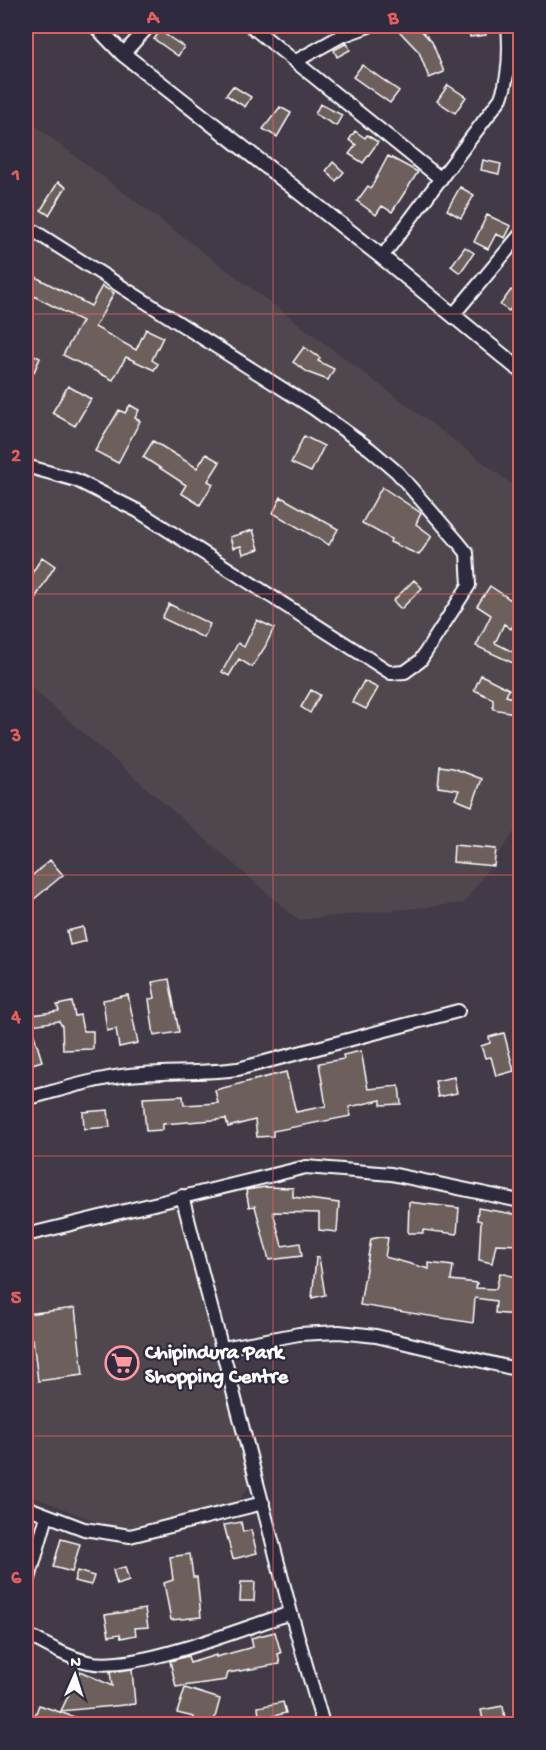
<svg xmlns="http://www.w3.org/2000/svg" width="546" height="1750" font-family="'Gochi Hand',sans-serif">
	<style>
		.built { fill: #4f464d }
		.building { fill: #6d615c; stroke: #fff; stroke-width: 1.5 }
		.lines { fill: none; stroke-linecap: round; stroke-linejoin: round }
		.minor-casing { stroke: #fff; stroke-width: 16 }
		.tertiary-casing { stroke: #fff; stroke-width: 18 }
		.minor { stroke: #2f2a3d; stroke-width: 12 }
		.tertiary { stroke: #2f2a3d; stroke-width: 14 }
		.grid { fill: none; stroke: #e05e5e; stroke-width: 1.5; stroke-opacity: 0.55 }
		.labels { text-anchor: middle; stroke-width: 4.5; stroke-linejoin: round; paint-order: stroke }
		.poi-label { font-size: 21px; font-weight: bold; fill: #fff; stroke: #2f2a3d; text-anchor: start }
		.neatline { fill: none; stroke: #e05e5e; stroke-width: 2 }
		.grid-label { font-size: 20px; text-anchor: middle; font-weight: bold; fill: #e05e5e }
	</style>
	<rect width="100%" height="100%" fill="#423a46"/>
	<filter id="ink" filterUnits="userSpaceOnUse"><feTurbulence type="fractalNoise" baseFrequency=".0167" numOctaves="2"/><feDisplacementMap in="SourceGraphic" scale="12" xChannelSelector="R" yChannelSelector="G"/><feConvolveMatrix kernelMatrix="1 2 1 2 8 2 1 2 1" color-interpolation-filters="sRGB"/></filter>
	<g filter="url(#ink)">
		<path class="built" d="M26 119 520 490V824L464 903 298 920 26 683Z
			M177 1204 252 1483 238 1502 126 1528 97 1522 26 1494V1242Z"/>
		<path class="building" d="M407 26H417L432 42 444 72 429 78 419 52 400 32Z
			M468 26H485L486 35 470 37Z
			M160 31 184 47 178 56 154 39Z
			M347 43 350 50 337 57 334 50Z
			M362 65 399 91 390 103 353 77Z
			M448 85 466 97 455 113 437 101Z
			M233 86 251 97 245 107 226 95Z
			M320 104 342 115 336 126 315 114Z
			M280 107 291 113 277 137 263 129Z
			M355 131 365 138 367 135 378 142 363 163 349 154 356 145 349 140Z
			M388 156 418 172 392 212 382 206 376 215 357 201 368 186 371 188Z
			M483 160 501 164 499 174 481 170Z
			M333 162 344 172 336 181 326 171Z
			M58 182 66 187 49 215 41 210Z
			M460 187 474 195 461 218 447 210Z
			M487 215 511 226 505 238 496 234 488 249 474 242Z
			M465 247 474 253 460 273 451 266Z
			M26 272 91 306 102 286 114 293 95 327 136 350 146 329 163 337 152 360 158 364 154 370 126 357 113 380 63 355 82 321 26 292Z
			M511 290 520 296 509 311 500 305Z
			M304 347 320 358 318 361 334 369 328 380 309 373 293 362Z
			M26 351 40 358 34 372 26 368Z
			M68 386 91 399 75 426 52 413Z
			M130 405 139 410 135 418 140 421 118 463 95 451 119 410 125 413Z
			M304 436 324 446 311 472 291 463Z
			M153 441 197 468 206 454 220 462 208 481 213 484 200 505 181 493 186 485 143 457Z
			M382 487 421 513 416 524 432 536 419 555 390 542 391 539 362 523Z
			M281 497 338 529 329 545 273 513Z
			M253 530 259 549 243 554 241 546 233 548 230 537Z
			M42 557 55 566 26 613V583Z
			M414 580 422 588 401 609 393 601Z
			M490 586 520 606V614L511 629 504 624 495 643 517 654 513 663 476 646 491 615 477 606Z
			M169 604 210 624 204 638 162 618Z
			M257 620 274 628 265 647 252 667 239 659 229 676 222 672 238 643 244 647Z
			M481 675 509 689 506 696 520 700V714L493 709V699L474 690Z
			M364 681 378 688 366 709 352 702Z
			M311 690 320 695 310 713 301 707Z
			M440 766 453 768 482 779 472 806 455 799 459 790 438 787Z
			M454 845 496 849 494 866 453 862Z
			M50 860 63 875 33 900 26 891V881Z
			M83 927 86 941 70 945 67 931Z
			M169 979 179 1032 154 1036 149 999 155 998 152 982Z
			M128 995 138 1043 119 1047 116 1029 107 1031 103 1000Z
			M72 1002 75 1016 80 1015 83 1031H93V1049L63 1050 62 1026 59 1021 31 1025 42 1061 26 1066V1016L59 1011 57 1005Z
			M504 1033 514 1071 496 1076 491 1057 485 1058 481 1046 490 1043 489 1037Z
			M361 1051 368 1089 399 1086 401 1104 381 1105V1100L349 1107 351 1116 273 1131V1136L257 1137 255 1120 228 1127 226 1119 163 1124V1130L146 1131 143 1098 183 1096 184 1105 218 1103 215 1090 286 1072 296 1112 326 1106 319 1063 344 1059 343 1055Z
			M454 1077 457 1093 438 1097 435 1081Z
			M108 1110 110 1127 84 1129 83 1112Z
			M266 1187 293 1188V1197L339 1203 337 1232 319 1230V1213L273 1212 282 1246 300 1243 302 1256 269 1260 255 1206 249 1207 246 1190Z
			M409 1202 459 1208 457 1234 423 1230V1233H408Z
			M478 1208 520 1215V1245L496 1244 492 1263 479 1260 481 1221 477 1220Z
			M381 1237 388 1238 385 1257 429 1269V1263L453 1266 451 1280 477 1283 476 1288 496 1289 500 1273 519 1278 515 1315 495 1313 496 1301 475 1298 473 1323 360 1305 371 1239Z
			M319 1257 325 1295 312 1298 316 1258Z
			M75 1308 83 1375 38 1381 33 1339 26 1340V1314Z
			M241 1522 243 1532 251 1530 257 1553 233 1559 224 1525Z
			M61 1539 80 1544 72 1572 53 1567Z
			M190 1554 193 1577H197L201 1617 171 1620 164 1583 173 1580 170 1557Z
			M125 1567 129 1581 117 1585 113 1570Z
			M77 1571 94 1576 91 1585 74 1581Z
			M241 1582H255L254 1601H240Z
			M145 1609 148 1627 135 1628 136 1635 121 1638 120 1634 109 1636 105 1615Z
			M275 1632 281 1653 278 1654 280 1664 228 1673 226 1680 176 1687 170 1661 188 1656 190 1663 216 1655V1657L253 1647 251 1638Z
			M132 1669 135 1704 61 1711 80 1671 112 1686 110 1672Z
			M185 1688 220 1699 213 1725H192L194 1717 177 1713Z
			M283 1702 286 1713 273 1716 274 1725H260L258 1707Z
			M39 1705 92 1723V1725H50L34 1718Z
			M503 1706 506 1725H484L481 1710Z"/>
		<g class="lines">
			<g class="minor-casing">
				<path id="minor" d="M251 26 441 179
					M123 54 149 26
					M296 61 341 36 369 26
					M26 226 313 408 370 449 397 472 458 542 467 553 469 585 420 661 405 672 391 673 138 511 76 480 26 466
					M382 257 501 98C510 75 510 50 508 26
					M454 314 520 235
					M26 1099C64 1089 102 1076 142 1074 175 1072 206 1073 238 1069L458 1011
					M182 1196 291 1613 323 1724
					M26 1235 306 1167 391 1174 520 1201
					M223 1348 299 1334 339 1332 376 1336 520 1370
					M26 1507 84 1529 130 1536 263 1503
					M26 1589 47 1516
					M26 1634C45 1644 66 1657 88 1662 135 1673 242 1628 291 1613"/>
			</g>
			<g class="tertiary-casing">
				<path id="tertiary" d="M96 26 123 54 382 257 520 370"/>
			</g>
			<use href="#minor" class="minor"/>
			<use href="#tertiary" class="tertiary"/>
		</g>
	</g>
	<path class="grid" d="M273 26V1724M26 314H520M26 594H520M26 875H520M26 1156H520M26 1436H520"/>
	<defs>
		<g id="supermarket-ring" transform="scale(1.725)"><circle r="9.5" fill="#2f2a3d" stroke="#ff9aa2" stroke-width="1.5"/><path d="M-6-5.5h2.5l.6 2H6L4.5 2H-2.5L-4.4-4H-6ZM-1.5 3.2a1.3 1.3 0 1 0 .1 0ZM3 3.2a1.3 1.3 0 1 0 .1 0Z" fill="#ff9aa2"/></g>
	</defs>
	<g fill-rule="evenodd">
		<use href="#supermarket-ring" x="122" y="1363"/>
	</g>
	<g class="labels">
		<g class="poi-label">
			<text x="145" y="1358">Chipindura Park<tspan x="145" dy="24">Shopping Centre</tspan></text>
		</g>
	</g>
	<rect width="546" height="1750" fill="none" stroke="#2f2a3d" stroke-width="66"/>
	<g transform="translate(75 1675) rotate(3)" stroke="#2f2a3d" stroke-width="4.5" paint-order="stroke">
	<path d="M0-4.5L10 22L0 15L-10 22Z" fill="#ffffff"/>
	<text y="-9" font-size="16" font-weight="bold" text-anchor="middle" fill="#ffffff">N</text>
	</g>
	<rect x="33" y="33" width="480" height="1684" class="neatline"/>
	<g class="grid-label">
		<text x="153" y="23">A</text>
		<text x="393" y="23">B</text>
		<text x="16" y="180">1</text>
		<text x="16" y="461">2</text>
		<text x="16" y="741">3</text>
		<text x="16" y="1022">4</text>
		<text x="16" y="1303">5</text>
		<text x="16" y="1583">6</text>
	</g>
</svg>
